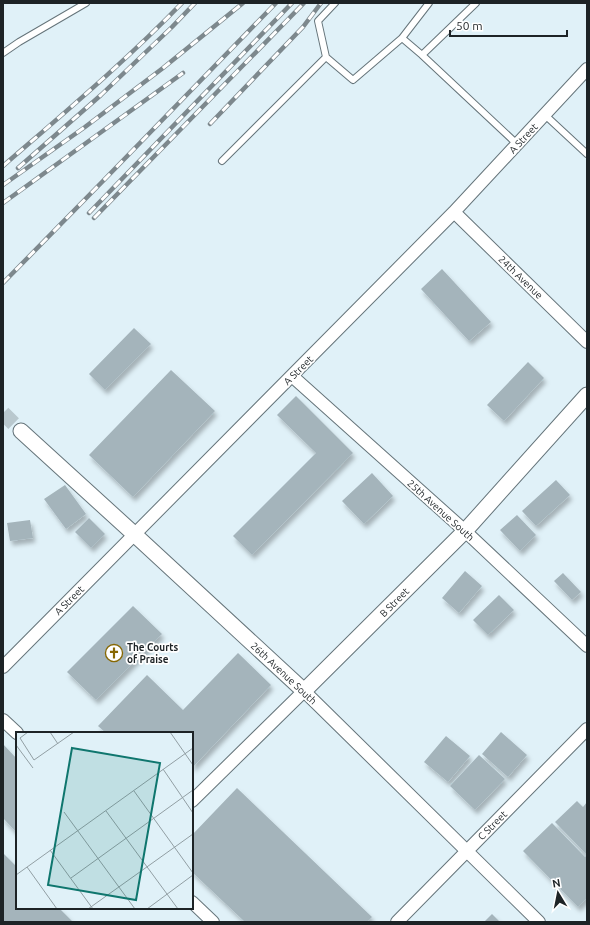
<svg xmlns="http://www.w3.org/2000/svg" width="590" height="925" font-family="Ubuntu,sans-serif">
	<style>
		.building { fill: #a4b4bb; filter: url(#shadow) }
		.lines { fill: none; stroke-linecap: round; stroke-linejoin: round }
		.tertiary-tunnel { stroke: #b9c8ce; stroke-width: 15; stroke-dasharray: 15 8; stroke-linecap: butt }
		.service-casing { stroke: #65747a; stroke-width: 8 }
		.minor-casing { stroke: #65747a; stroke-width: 14 }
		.tertiary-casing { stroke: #65747a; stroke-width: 17 }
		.service { stroke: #fff; stroke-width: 6 }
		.minor { stroke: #fff; stroke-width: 12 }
		.tertiary { stroke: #fff; stroke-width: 15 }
		.rail-casing { stroke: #7d888d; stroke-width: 4.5 }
		.rail { stroke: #fff; stroke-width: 3; stroke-dasharray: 9; stroke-linecap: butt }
		.labels { text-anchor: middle; stroke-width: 3.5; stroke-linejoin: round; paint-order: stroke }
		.street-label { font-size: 10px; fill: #1d2326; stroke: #fff }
		.poi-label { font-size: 10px; font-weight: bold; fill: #1d2326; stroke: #fff; text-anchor: start }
		.inset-road { fill: none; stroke: #929fa4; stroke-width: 1 }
		.view { fill: #0f766e; fill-opacity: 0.15; stroke: #0f766e; stroke-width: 2 }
		.inset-edge { fill: none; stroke: #1d2326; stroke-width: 2 }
	</style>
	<defs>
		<filter id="shadow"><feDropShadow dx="2.5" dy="4.5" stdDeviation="2" flood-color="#0004"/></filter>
	</defs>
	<rect width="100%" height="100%" fill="#e0f1f8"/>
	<path class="building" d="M442 269 491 322 469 341 421 289Z
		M134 328 151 344 105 390 89 374Z
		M528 362 544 378 504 421 487 405Z
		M171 370 215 411 133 497 89 455Z
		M296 396 353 453 252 555 233 536 316 453 277 415Z
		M372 473 393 496 364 524 342 501Z
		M556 480 570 495 536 526 522 511Z
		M65 485 86 514 66 529 44 499Z
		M517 515 536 535 520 551 500 530Z
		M89 518 105 534 91 548 75 532Z
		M30 520 33 538 10 541 7 523Z
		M465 571 482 586 459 613 442 598Z
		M563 573 581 592 572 600 554 581Z
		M499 595 514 610 488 635 473 620Z
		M133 606 162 634 96 700 67 672Z
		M238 653 271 685 192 768V733H106L98 726 147 675 183 710Z
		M501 732 527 755 508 777 482 754Z
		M446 736 470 756 448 782 424 762Z
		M3 744 17 759V833L3 818Z
		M479 755 505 779 475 810 450 786Z
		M237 788 372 917 367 922H245L192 872V835Z
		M577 801 583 807 587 802V855L555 822Z
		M552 823 585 857 587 855V898L578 907 523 851Z
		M3 853 17 867V908H59L73 922H3Z
		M492 914 500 922H484Z"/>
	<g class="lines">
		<path class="tertiary-tunnel" d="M3 413 21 431"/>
		<g class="service-casing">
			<path id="service" d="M335 3 318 21 326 57 353 80 402 38 429 3
				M402 38 422 55 517 144
				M3 53 19 42 86 3
				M422 55 476 3
				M545 115 587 154
				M222 161 326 57"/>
		</g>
		<g class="minor-casing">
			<path id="minor" d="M454 212 587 342
				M292 376 465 531 587 646
				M3 667 454 212 587 69
				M3 720 17 733
				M192 801 304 691 539 922
				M192 902 213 922
				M397 922 587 729"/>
		</g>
		<g class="tertiary-casing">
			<path id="tertiary" d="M21 431 134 534 304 691 465 531 587 395"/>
		</g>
		<use href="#service" class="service"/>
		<use href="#minor" class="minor"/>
		<use href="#tertiary" class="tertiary"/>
		<g class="rail-casing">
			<path id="rail" d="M210 124 303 27 321 3
				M3 166C64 113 126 61 182 3
				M18 168 101 95 172 27 195 3
				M3 185 85 127 163 68 243 3
				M3 203 183 73
				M89 213 292 3
				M94 218 304 3
				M3 283 103 181 276 3"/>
		</g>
		<use href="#rail" class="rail"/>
	</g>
	<defs>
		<g id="church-ring" transform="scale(0.9)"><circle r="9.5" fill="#fff" stroke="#876804" stroke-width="1.5"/><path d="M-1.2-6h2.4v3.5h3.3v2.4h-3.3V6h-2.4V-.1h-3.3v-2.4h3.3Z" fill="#876804"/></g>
	</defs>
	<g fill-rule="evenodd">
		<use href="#church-ring" x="114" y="653"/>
	</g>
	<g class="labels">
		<g class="street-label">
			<text transform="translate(523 138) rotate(-47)" y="4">A Street</text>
			<text transform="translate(521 277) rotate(44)" y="4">24th Avenue</text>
			<text transform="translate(298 370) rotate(-45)" y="4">A Street</text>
			<text transform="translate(441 510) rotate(42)" y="4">25th Avenue South</text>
			<text transform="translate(69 600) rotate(-45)" y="4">A Street</text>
			<text transform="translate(394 602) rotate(-45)" y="4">B Street</text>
			<text transform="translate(284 673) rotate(43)" y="4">26th Avenue South</text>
			<text transform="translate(492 825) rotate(-45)" y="4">C Street</text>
		</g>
		<g class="poi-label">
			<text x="127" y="651">The Courts<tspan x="127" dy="12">of Praise</tspan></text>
		</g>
	</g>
	<g transform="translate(16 732)">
		<rect width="177" height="177" fill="#e0f1f8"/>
		<path class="inset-road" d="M12 0 4 6 18 28 58 0M34 0 42 12M154 0 177 33M0 13 17 36M147 37 177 81M118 59 177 141M90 79 162 177M48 80 119 177M34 118 77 177M11 135 41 177M0 143 177 16M55 146 177 58M72 177 177 102M131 177 177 143"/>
		<path class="view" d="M56 16 144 31 120 168 32 153Z"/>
		<rect width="177" height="177" class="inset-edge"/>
	</g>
	<rect width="590" height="925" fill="none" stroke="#1d2326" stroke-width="8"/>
	<g transform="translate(558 893) rotate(350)" stroke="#ffffff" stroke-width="3" paint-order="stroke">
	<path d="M0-3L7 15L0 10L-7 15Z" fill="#1d2326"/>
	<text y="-6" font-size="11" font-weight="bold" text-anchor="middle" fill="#1d2326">N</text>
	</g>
	<path d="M450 30v6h117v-6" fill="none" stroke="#1d2326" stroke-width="2"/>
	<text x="456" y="30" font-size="12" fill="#1d2326" stroke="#ffffff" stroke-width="3" paint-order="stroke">50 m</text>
</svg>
